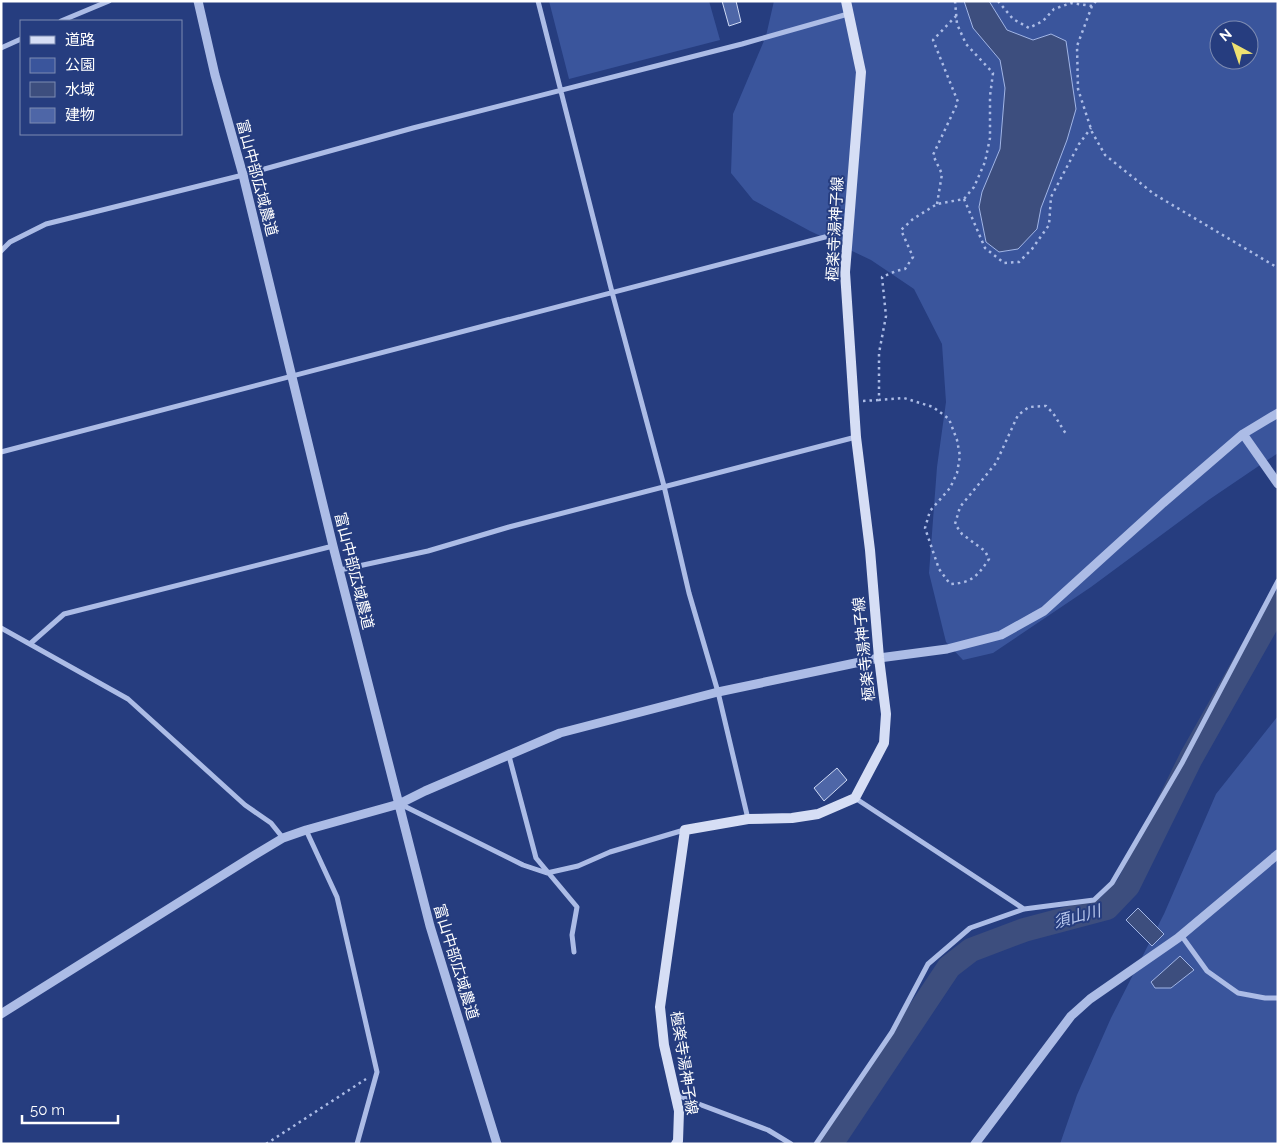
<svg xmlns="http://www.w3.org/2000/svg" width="1279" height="1145" font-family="Raleway,'Noto Sans JP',sans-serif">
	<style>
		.green { fill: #3a559c; fill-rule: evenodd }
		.water { fill: #3d4e7e; stroke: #a1b5e6 }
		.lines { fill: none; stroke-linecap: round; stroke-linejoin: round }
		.river { stroke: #3d4e7e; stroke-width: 24 }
		.building { fill: #4e66a7; stroke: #cfdaf5 }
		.path { stroke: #acbce6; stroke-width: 2.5; stroke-dasharray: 2.5 4; stroke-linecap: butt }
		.minor { stroke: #acbce6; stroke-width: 5 }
		.tertiary { stroke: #acbce6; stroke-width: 9 }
		.secondary { stroke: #d6def5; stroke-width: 10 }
		.labels { text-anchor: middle; stroke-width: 4; stroke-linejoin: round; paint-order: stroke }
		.street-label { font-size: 15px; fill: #fff; stroke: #263d7f }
		.water-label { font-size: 16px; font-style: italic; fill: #b8c7ed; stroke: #263d7f }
	</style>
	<rect width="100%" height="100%" fill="#263d7f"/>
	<path class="green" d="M549 1H709L720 40 569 79Z
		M774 1H1278V453L1210 499 1091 587 993 653 963 660 946 642 929 573 937 467 946 402 942 344 914 289 871 260 810 231 753 200 731 173 733 114 766 36ZM1219 30H1249V60H1219Z
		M1278 716V1144H1060L1077 1095 1111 1018 1164 914 1216 794Z"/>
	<path class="water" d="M964 1H989L1007 30 1033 40 1051 34 1066 41 1076 109 1067 140 1041 208 1037 229 1018 249 999 252 986 242 979 207 982 192 1000 149 1005 88 1000 60 973 28Z
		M1138 908 1164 934 1152 946 1126 920Z
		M1180 956 1194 970 1171 988H1155L1151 982Z"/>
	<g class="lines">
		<path class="river" d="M831 1144 949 967 971 950 1024 930 1107 908 1128 886 1191 758 1278 604"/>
	</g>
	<path class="building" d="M722 1H736L741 22 729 26Z
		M837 768 847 780 824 801 814 788Z"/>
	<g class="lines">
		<path class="path" d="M955 1 957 24 966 44 993 73 990 96V138L985 162 974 187 964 199 937 204 913 219 901 230 913 257 905 269 896 271 882 277 886 316 879 353V400L904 398 933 407 949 419 957 440 960 456 957 473 950 488 930 511 925 528 939 569 950 584C971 583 977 577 989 559L985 551 962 534 955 524 960 507 996 463 1018 415 1029 407 1046 406 1053 413 1066 434
			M998 1 1013 19 1029 28 1043 21 1054 9 1071 3 1092 6
			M1096 1 1092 6 1077 46 1078 89 1092 132 1105 155 1154 194 1278 268
			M964 199 985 248 1004 263 1019 262 1032 249 1049 225 1051 197 1079 144 1091 128
			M937 204 942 174 933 155 958 102 933 40 956 16
			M863 401 879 400
			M266 1144 366 1079"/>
		<path class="minor" d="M538 1 612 292 664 486 689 593 718 692 748 819
			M61 21 109 1
			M1 48 21 39
			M1 251 10 242 46 224 243 175 413 128 742 44 848 14
			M1 452 848 231
			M340 570 428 551 509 527 856 437
			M1 628 128 699 245 805 271 823 283 838
			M31 643 64 614 333 546
			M509 756 536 858 577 907 572 935 574 952
			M855 798 1024 909
			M400 804 523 865 547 873 578 866 610 852 684 830
			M306 830 337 897 377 1072 357 1144
			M1181 935 1207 971 1238 993 1265 998H1278
			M676 1094 696 1103 768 1130 791 1144
			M816 1144 892 1032 928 964 970 928 1024 909 1094 900 1112 883 1182 763 1278 581"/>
		<path class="tertiary" d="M198 1 215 75 243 175 333 546 430 926 497 1144
			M1243 434 1278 484
			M1 1014 253 856 283 838 306 830 399 804 425 791 560 733 718 692 879 658 947 649 1001 635 1044 611 1163 503 1243 434 1278 413
			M975 1144 1071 1016 1090 999 1178 938 1278 854"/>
		<path class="secondary" d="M676 1144 678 1141 679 1111 664 1045 660 1007 685 830 748 819 792 818 818 814 855 798 884 743 886 714 879 658 870 550 856 437 845 272 861 72 846 1"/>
	</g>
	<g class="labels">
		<g class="street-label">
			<text transform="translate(257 178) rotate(75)" y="5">富山中部広域農道</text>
			<text transform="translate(835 229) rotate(-87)" y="5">極楽寺湯神子線</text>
			<text transform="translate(354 571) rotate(76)" y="5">富山中部広域農道</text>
			<text transform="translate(864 649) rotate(-96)" y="5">極楽寺湯神子線</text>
			<text transform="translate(456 962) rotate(73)" y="5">富山中部広域農道</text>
			<text transform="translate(684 1063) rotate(81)" y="5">極楽寺湯神子線</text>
		</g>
		<g class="water-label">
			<text transform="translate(1077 916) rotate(-15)" y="6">須山川</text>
		</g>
	</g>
	<rect width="1279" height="1145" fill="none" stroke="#ffffff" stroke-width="5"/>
	<rect x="20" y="20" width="162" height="115" fill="#263d7f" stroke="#7d8bb2"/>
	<rect x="30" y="36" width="25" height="8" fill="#d6def5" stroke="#7d8bb2"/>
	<text x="65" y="45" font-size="15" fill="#ffffff">道路</text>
	<rect x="30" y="58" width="25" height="15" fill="#3a559c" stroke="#7d8bb2"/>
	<text x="65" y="70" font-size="15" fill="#ffffff">公園</text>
	<rect x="30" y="82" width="25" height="15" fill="#3d4e7e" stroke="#7d8bb2"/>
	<text x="65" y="95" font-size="15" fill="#ffffff">水域</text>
	<rect x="30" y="108" width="25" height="15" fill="#4e66a7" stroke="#7d8bb2"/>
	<text x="65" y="120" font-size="15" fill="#ffffff">建物</text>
	<g transform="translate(1234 45) rotate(320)"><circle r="24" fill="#263d7f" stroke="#7d8bb2"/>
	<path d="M0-4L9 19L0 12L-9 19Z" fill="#eee171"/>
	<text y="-8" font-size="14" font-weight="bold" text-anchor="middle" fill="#ffffff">N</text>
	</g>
	<path d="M22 1115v8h96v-8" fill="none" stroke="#ffffff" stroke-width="2.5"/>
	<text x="30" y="1115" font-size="15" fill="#ffffff" stroke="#263d7f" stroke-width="4" paint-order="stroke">50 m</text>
</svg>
